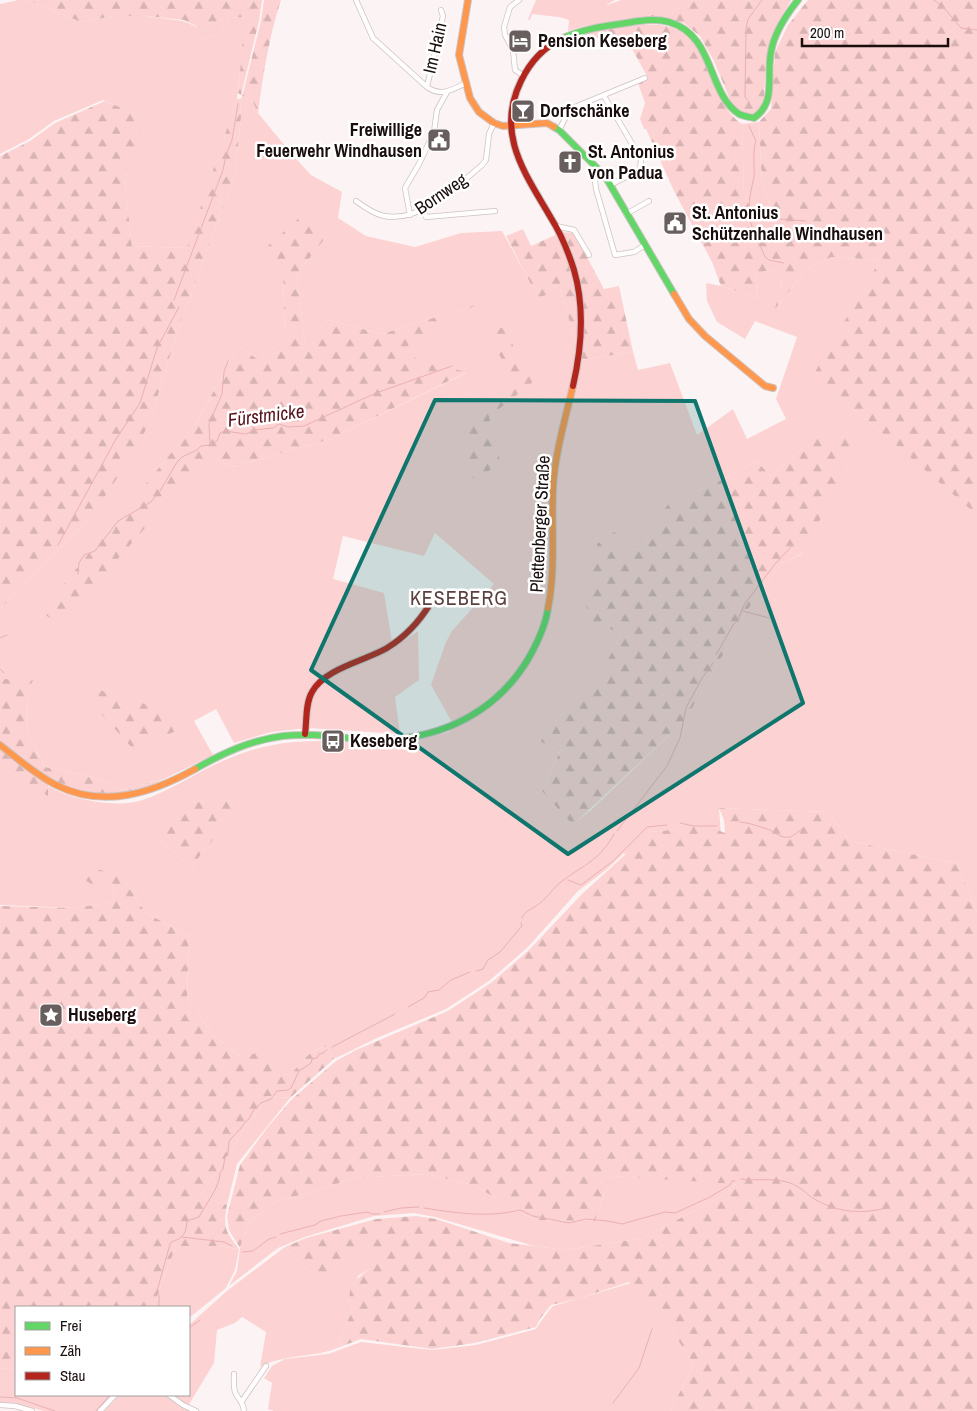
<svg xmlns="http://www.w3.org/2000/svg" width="977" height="1411" font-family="'Archivo Narrow',sans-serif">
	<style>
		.green { fill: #fdd2d2; fill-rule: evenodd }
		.forest { fill: url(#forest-firs) }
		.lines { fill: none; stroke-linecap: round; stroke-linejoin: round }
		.stream { stroke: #eab1b2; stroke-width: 1 }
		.street-casing { stroke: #cdc3c3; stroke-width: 6 }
		.fast-casing { stroke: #cdc3c3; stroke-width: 8 }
		.slow-casing { stroke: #cdc3c3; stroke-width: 8 }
		.jam-casing { stroke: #cdc3c3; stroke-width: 8 }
		.street { stroke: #fffdfd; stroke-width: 4.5 }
		.fast { stroke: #63d668; stroke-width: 6 }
		.slow { stroke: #ff974d; stroke-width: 6 }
		.jam { stroke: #b3261e; stroke-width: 6 }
		.marked { fill: #0f766e; fill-opacity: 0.2; stroke: #0f766e; stroke-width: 4; stroke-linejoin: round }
		.labels { text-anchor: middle; stroke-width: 5; stroke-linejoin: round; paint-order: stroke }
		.poi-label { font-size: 18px; font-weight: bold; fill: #190d0d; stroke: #fff; text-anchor: start }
		.street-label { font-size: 18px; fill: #190d0d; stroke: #fff }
		.water-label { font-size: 19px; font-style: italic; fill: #551019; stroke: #fff }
		.quarter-label { font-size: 20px; letter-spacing: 1px; fill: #5c3f3f; stroke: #fff }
	</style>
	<defs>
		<pattern id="forest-firs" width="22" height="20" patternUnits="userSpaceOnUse" patternTransform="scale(1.25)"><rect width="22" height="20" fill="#fdd2d2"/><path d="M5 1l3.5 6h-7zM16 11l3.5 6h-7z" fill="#d8b3b3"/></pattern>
	</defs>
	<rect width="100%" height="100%" fill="#fcf4f4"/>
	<path class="green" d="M18 0H27L81 22 114 16H146L183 21 202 29 203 39 220 34 230 18 246 17 237 99 188 248 132 246 124 177 144 118 103 100 54 121 29 139 0 154V4Z
		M536 0H615L605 6 621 0H694L690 6 630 20 584 26 568 31 569 20 559 17 532 14 530 20 528 19Z
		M242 97 253 102 258 113 290 152 311 175 342 192 338 218 366 236 415 247 461 233 502 231 538 297 560 289 581 360 633 352 638 370 670 363 697 435 733 409 747 439 786 419 776 399 797 337 755 321 745 339 717 322 707 301 706 283 721 286 758 298 755 275 772 269 782 280 776 308 807 269 831 257 880 260 812 379 867 420 977 513V912L958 864 850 841 828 812 719 808 721 835 685 823 670 830 650 832 626 855 624 853 606 870 578 891 528 947 489 981 446 1009 377 1038 334 1059 326 1045 308 1055 292 1073 284 1075 241 1057 213 1035 187 997 189 936 146 913 127 885 109 883 114 886 113 902 75 908 0 905V766L48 795V786C71 799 113 808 139 801 170 792 196 772 225 760 238 754 254 749 268 746 317 735 367 747 416 740 427 738 438 735 449 732L453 724 431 685 446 642 452 631 494 584 435 533 424 556 343 536 333 579 384 593 393 648 418 631 419 680 395 697 400 734 308 728 271 732 234 743 216 709 194 721 213 755 164 779 121 790 100 779 45 767 28 734 27 691 0 680V609L88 521 153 411 177 333 235 175 241 117 240 99ZM326 237 297 274 305 343 328 320 382 334 472 306 407 345 418 362 466 373 331 439 232 467 209 455 42 612 198 420 238 346 257 359 285 340 283 272ZM808 443 802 554 781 564 745 613 725 651 685 720 591 810 574 824 542 791 561 748 551 747 538 740 599 676 621 635 604 625 590 648V574L598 554 617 546 639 550 646 543 653 525 669 503 722 480 757 461 771 477ZM247 799 201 854 192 868 161 841 196 802Z
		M759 122 762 184 775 216 760 225 744 195 742 124Z
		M267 1096 290 1098 237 1164 227 1205 200 1196Z
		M426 1174 473 1185 534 1220 595 1221 610 1176 737 1183 724 1195 643 1238 566 1250 534 1246 435 1217 414 1213 374 1216 305 1237 278 1248 229 1286 237 1271 240 1248 247 1225 275 1202 325 1188 353 1178Z
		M176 1246H218L239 1249 235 1270 226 1288 189 1318V1307H153Z
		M285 1247 310 1272 357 1249 364 1250 372 1261 369 1269 358 1276 349 1300 352 1311 335 1349C310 1358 284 1354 260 1367L266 1332 242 1317 235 1323 217 1330 214 1363 188 1406 172 1395H189V1325L228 1290Z
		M631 1283 669 1326 694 1365 670 1411H274L268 1409 272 1383 264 1378 272 1366 285 1359 328 1354 361 1342 432 1350 476 1345 536 1329 541 1321 553 1306Z
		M0 1368 16 1370V1395H113L98 1411H44L20 1405 0 1403Z
		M119 1395H168L191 1411H104Z"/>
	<path class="forest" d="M27 0H262L259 21 241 95 238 93 245 17 230 18 220 34 203 39 202 29 184 20 146 16H114L81 22Z
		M264 0H281C269 37 263 75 258 113L253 102 242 97 261 21Z
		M694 0H791L772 34 766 63 764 97 761 108 753 114 742 113 731 102 714 61 700 36 684 23 661 17 630 20 689 6Z
		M808 0H977V515L867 420 811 379 880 260 831 257 807 269 775 309 782 281 772 269 755 275 758 298 721 286 712 262 674 191 646 129H644L640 119 645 103 638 83 648 78 625 36 584 39 582 34C616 29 674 10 697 46 705 58 710 74 716 87 723 102 728 115 742 124L744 195 760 225 775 216 762 184 759 122 771 109 775 52 788 25Z
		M237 99H240L241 117 235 175 177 333 153 411 139 446 88 521 0 609V156L30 141 55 123 105 101 145 118 124 177 132 246 187 248Z
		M300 217 326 237 297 274 305 342 328 320 382 334 475 305 408 345 418 362 467 372 331 439 232 467 209 455 60 625 41 612 198 420 238 346 257 359 285 340 283 272 257 256Z
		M523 229 531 246 562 232 574 233 604 289 619 286 633 352 581 360 560 289 538 298 506 236Z
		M503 327 533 382 489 417 501 465 469 480 467 426 514 382 488 334Z
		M825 434H843L851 441 848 454 819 522 801 554 781 564 745 613 725 651 685 720 573 825 542 791 561 749 551 747 538 740 599 676 621 635 604 625 590 649C587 624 584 599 590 574 593 563 598 556 597 544L616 531 623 540 618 546 639 550 646 543 653 525 669 503 722 480 757 461 771 477 808 443Z
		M0 679 33 680 27 692 28 734 45 767 100 779 121 790 164 779C155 783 145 788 135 790 105 799 76 790 48 782V796L0 766Z
		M72 682 140 702 189 725 134 750Z
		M236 798 248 799 201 854 192 868 161 841 173 819 182 809 196 802Z
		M719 808 828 812 850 841 958 864 977 912V1411H670L694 1365 669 1326 629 1282 577 1299 551 1305 539 1320 536 1327 475 1343 432 1349 361 1339 335 1349 352 1311 349 1300 351 1284 369 1269 371 1261 364 1250 357 1249 328 1278 310 1272 285 1247 306 1238 376 1219 416 1216 436 1219 509 1243 566 1250 643 1238 724 1195 736 1184 610 1176 595 1221 534 1220 473 1185 426 1174 353 1178 325 1188 275 1202 247 1225 240 1248 229 1230 227 1216 240 1165 267 1128 291 1100 336 1061 356 1050 448 1011 492 982 529 950 582 894 650 832 670 830 685 823 688 818 725 833 724 820Z
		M87 866 110 873 120 878 127 885 146 913 189 936 187 997 213 1035 241 1057 273 1049 284 1075 292 1073 308 1055 326 1045 334 1059 290 1098 267 1096 200 1196 227 1205C223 1228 225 1231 239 1249L218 1246H176L153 1307H16V1370L0 1368V906L75 908 113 902 114 886 109 883 94 886 85 880Z"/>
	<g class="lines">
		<path class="stream" d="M934 0 945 9 961 28 977 30
			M749 102 745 97 746 29 748 19 762 0
			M749 126 756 141C752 152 755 165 754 177 752 187 749 197 749 208 748 225 759 242 765 257L769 260 784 263
			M749 215 758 217 764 221 780 219 806 221
			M174 300 223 170 226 155 232 140 238 104
			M210 444 209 424 222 394 224 372 228 361
			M160 491 177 462 182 457 197 450 201 446 210 445 217 441 220 433 225 431 246 434 254 430 273 428 279 424 288 427 304 426 376 393 452 366
			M58 545 116 439 140 403 157 348 179 307
			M78 574 79 563 84 555 95 551 118 521 151 502 158 493
			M743 611 769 618
			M0 638 7 635
			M716 655 733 625 738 620 744 605 775 564 791 547
			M0 669 4 673
			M740 822C750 823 758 826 767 829 774 831 781 839 789 837 793 837 798 831 802 829
			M680 823 694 826H717
			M617 831 667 766 680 738 686 708 702 678 713 663
			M568 880 581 885 613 861 647 827 667 825
			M522 918C525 911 530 910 536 906 546 900 553 888 562 881 585 864 599 861 614 834
			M476 971 483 969 488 960 500 952 522 926 521 923
			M408 1007 424 998 428 992 439 990 451 980 470 972
			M332 1047 395 1014
			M741 1179C756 1181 772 1178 787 1182 801 1186 804 1193 816 1200 840 1213 861 1214 887 1208
			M424 1208C456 1213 488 1218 520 1210L533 1216 569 1223 586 1219 608 1221 622 1224 665 1212 675 1213 710 1197 730 1185 732 1181H735
			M384 1212 401 1208 419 1207
			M280 1234 315 1225 321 1221 341 1216 367 1212 373 1214H380
			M182 1237 224 1242 232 1246
			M242 1252 253 1251 269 1239 276 1237
			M159 1307V1295L157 1291 170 1244 171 1242C184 1238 186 1233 187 1221L199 1217C205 1205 220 1187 220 1173L223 1169 225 1157 228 1155 229 1141 241 1128 245 1122 249 1119 253 1111 261 1103 271 1099 277 1091 288 1090 291 1088 299 1071 311 1063 312 1059 317 1058 319 1054 323 1053 327 1050
			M189 1328 200 1320
			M0 1397 17 1398 55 1411
			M613 1403 639 1368 652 1329
			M96 1411 110 1395"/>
		<g class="street-casing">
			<path id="street" d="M356 0 373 38 427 87C441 97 452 90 466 83
				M519 0 510 7 504 27 505 35 513 50 515 70 524 76
				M427 87 443 16 441 10
				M604 96 641 159 640 170 610 185
				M559 130 570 109 645 78
				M593 164 596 189 615 255 634 252 645 245
				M356 201C364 207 374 214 384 216 420 223 456 187 482 165L486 160 489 134 494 123
				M422 209 426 217 495 211
				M626 214 649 201
				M410 215 405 188 419 164 434 132 437 110 447 92
				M556 226 574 230 589 255
				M234 1374C234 1380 233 1386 235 1392 238 1400 243 1400 244 1411
				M169 1395 183 1405 196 1411
				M242 1401 266 1366
				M0 1405 15 1406 32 1411
				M100 1411 115 1395"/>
		</g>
		<g class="fast-casing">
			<path id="fast" d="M563 38C583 29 605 26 626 23 640 21 655 18 669 22 715 35 707 93 739 114 743 116 749 117 754 118 777 102 766 76 771 52 774 33 786 15 798 0
				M554 127 559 130 605 176 674 294
				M195 769C223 753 251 740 283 736 316 732 349 740 382 740 445 738 500 710 531 654 539 639 546 624 548 608"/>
		</g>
		<g class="slow-casing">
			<path id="slow" d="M468 0 459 55 470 98 479 112 494 123 503 126 547 123 554 127
				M674 294 689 319 705 336 765 386 773 388
				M548 608C556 568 551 528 553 488 555 453 565 420 573 386
				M0 745C18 759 36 775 56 785 104 809 152 793 195 769"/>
		</g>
		<g class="jam-casing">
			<path id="jam" d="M563 38C544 47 530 62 521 81 495 134 525 173 551 218 561 234 568 251 574 270 585 308 582 347 573 386
				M305 734C307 721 305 704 312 692 325 668 365 661 387 648 405 637 419 622 430 604"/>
		</g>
		<use href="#street" class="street"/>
		<use href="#fast" class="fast"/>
		<use href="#slow" class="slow"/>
		<use href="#jam" class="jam"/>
	</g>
	<path class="marked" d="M435 400 695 401 803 703 568 854 311 670Z"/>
	<defs>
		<g id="hotel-square" transform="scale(1.25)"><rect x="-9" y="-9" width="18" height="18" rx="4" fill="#685e5e" stroke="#fff"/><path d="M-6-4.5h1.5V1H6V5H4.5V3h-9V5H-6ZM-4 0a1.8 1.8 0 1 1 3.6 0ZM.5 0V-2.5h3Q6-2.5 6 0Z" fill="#fff"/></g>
		<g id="bar-square" transform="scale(1.25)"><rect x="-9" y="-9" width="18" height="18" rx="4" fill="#685e5e" stroke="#fff"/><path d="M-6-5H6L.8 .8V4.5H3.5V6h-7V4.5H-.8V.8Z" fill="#fff"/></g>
		<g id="civic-square" transform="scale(1.25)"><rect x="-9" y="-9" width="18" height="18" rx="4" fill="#685e5e" stroke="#fff"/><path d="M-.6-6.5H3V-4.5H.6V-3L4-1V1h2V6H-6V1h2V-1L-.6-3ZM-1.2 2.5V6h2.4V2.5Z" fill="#fff"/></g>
		<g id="church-square" transform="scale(1.25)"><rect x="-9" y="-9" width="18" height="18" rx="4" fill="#685e5e" stroke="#fff"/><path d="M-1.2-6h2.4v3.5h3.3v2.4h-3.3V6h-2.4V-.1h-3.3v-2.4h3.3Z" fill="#fff"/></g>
		<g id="bus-square" transform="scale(1.25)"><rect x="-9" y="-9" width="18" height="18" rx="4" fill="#685e5e" stroke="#fff"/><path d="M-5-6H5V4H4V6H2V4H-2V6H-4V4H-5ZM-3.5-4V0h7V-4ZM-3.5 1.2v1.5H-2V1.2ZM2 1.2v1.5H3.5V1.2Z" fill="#fff"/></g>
		<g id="sight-square" transform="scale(1.25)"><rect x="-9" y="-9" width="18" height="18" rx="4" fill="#685e5e" stroke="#fff"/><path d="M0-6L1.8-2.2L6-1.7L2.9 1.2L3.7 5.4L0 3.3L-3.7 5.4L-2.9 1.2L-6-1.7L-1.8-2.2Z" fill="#fff"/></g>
	</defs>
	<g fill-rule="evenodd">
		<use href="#hotel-square" x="520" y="41"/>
		<use href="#bar-square" x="523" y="111"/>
		<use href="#civic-square" x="439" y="140"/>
		<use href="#church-square" x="570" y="162"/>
		<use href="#civic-square" x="675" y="223"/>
		<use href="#bus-square" x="333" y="741"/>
		<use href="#sight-square" x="51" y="1015"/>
	</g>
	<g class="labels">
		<g class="poi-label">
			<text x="538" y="47">Pension Keseberg</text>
			<text x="540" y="117">Dorfschänke</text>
			<text x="422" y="136" text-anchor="end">Freiwillige<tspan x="422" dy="21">Feuerwehr Windhausen</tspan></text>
			<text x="588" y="158">St. Antonius<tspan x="588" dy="21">von Padua</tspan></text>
			<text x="692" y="219">St. Antonius<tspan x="692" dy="21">Schützenhalle Windhausen</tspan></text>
			<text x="350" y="747">Keseberg</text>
			<text x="68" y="1021">Huseberg</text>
		</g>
		<g class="street-label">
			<text transform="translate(435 48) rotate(-77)" y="6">Im Hain</text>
			<text transform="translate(441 194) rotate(-34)" y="6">Bornweg</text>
			<text transform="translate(540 524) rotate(-87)" y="6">Plettenberger Straße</text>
		</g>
		<g class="water-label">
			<text transform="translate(266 415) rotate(-7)" y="7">Fürstmicke</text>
		</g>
		<g class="quarter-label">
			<text x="459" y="605">KESEBERG</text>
		</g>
	</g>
	<rect x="15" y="1306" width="175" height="90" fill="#ffffff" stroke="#a39e9e"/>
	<rect x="25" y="1322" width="25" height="8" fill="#63d668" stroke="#a39e9e"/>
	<text x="60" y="1331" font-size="15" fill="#190d0d">Frei</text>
	<rect x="25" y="1347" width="25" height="8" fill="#ff974d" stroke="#a39e9e"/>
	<text x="60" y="1356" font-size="15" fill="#190d0d">Zäh</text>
	<rect x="25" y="1372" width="25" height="8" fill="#b3261e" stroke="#a39e9e"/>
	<text x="60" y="1381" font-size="15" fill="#190d0d">Stau</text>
	<path d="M802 38v8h146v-8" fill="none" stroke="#190d0d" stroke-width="2.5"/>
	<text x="810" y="38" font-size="15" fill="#190d0d" stroke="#ffffff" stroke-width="4" paint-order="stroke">200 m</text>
</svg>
